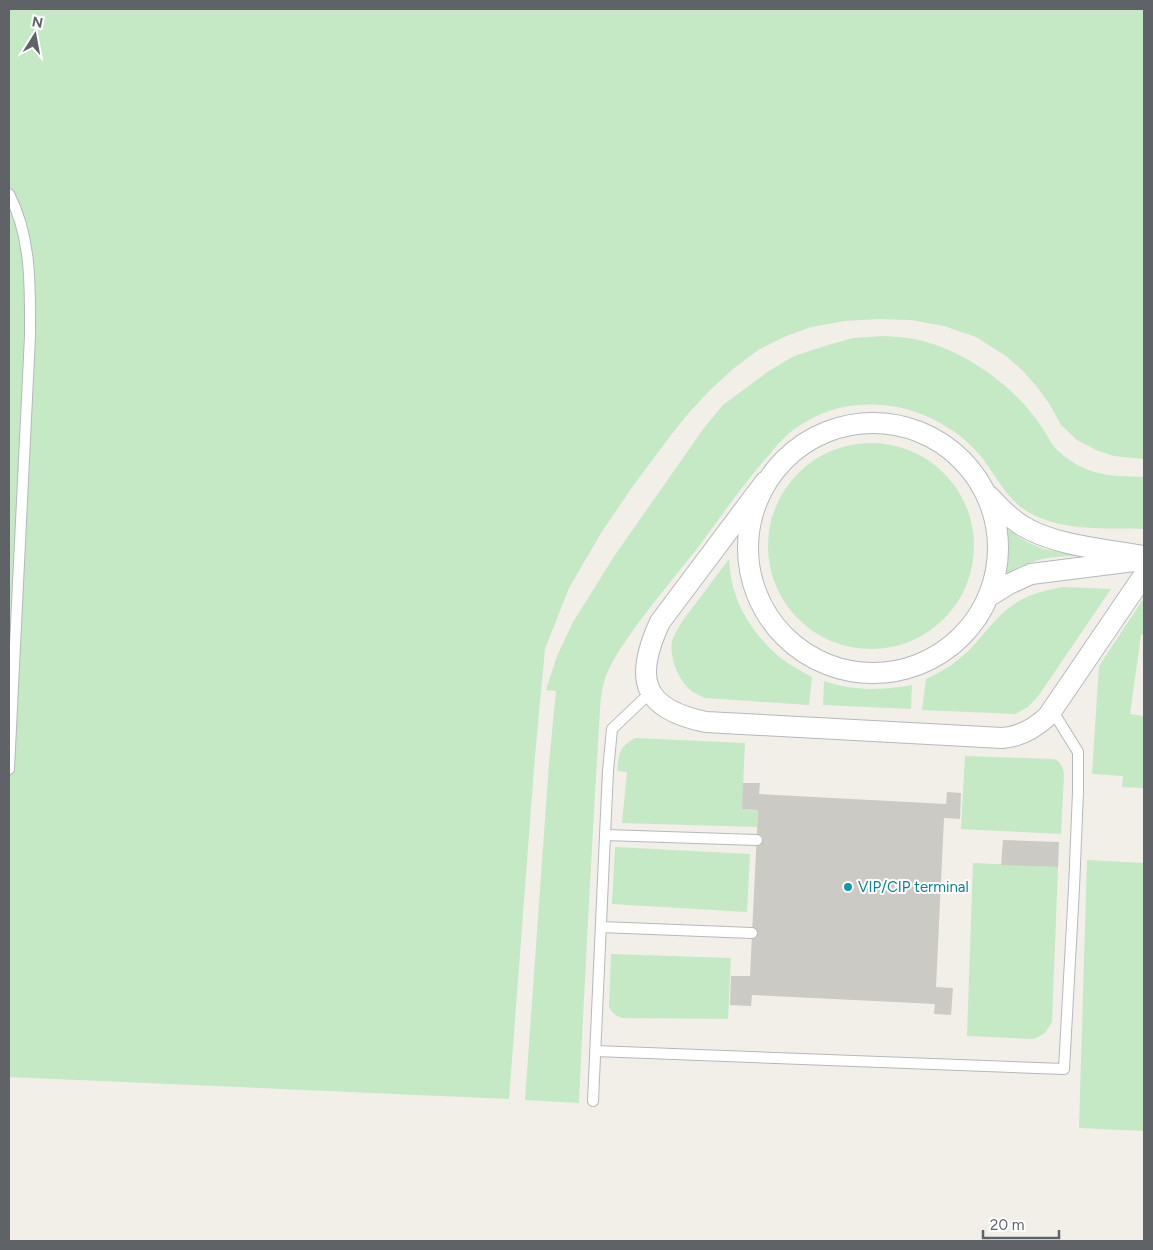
<svg xmlns="http://www.w3.org/2000/svg" width="1153" height="1250" font-family="Figtree,sans-serif">
	<style>
		.green { fill: #c5e8c5 }
		.building { fill: #cccac5 }
		.lines { fill: none; stroke-linecap: round; stroke-linejoin: round }
		.service-casing { stroke: #b5b8bc; stroke-width: 12 }
		.minor-casing { stroke: #b5b8bc; stroke-width: 22 }
		.service { stroke: #fff; stroke-width: 10 }
		.minor { stroke: #fff; stroke-width: 20 }
		.culture-dot { fill: #0f9aa8; stroke: #fff; stroke-width: 2 }
		.labels { text-anchor: middle; stroke-width: 4; stroke-linejoin: round; paint-order: stroke }
		.culture-label { font-size: 15px; fill: #0d838f; stroke: #fff; text-anchor: start }
	</style>
	<rect width="100%" height="100%" fill="#f1efe8"/>
	<path class="green" d="M9 9H1144V459L1114 456 1096 450 1077 440 1061 425 1050 405 1038 388 1023 371 1006 356 976 337 944 326 911 320 877 319 845 321 811 327 784 337 758 350 733 369 709 391 687 415 668 439 633 486 601 533 569 588 545 649 535 756 509 1099 9 1077Z
		M884 336C894 337 904 337 914 339 952 346 993 372 1019 399 1027 407 1035 417 1041 426 1046 433 1050 442 1056 449 1061 454 1068 459 1074 463 1098 477 1118 476 1144 477V529C1106 528 1055 532 1022 508 1005 495 996 476 983 459 962 431 925 411 891 406 854 401 823 408 793 430 781 439 772 452 762 463 738 491 718 521 696 550 676 575 655 600 636 626 623 645 608 664 603 686 600 699 600 713 599 726 597 760 595 794 593 829 588 920 583 1012 579 1103L525 1100 549 763 556 691 546 690 557 656 573 622 615 555 704 428 723 405 769 371 794 356 825 346 853 338Z
		M768 546a103 103 0 1 1 206 0a103 103 0 1 1-206 0Z
		M1008 530 1025 541 1043 549 1081 556C1048 556 1033 559 1003 575L1008 553Z
		M729 559C730 570 731 582 735 593 742 616 758 638 776 654 786 663 799 670 812 677L809 705 704 698C701 696 697 694 693 692 679 682 669 658 672 641 674 635 678 629 681 623Z
		M1064 587 1111 589 1039 695 1028 707 1015 714 922 710 926 679C944 671 959 661 973 646 986 632 997 616 1013 605 1028 594 1046 590 1064 587Z
		M1144 599V633L1141 635 1130 714 1144 716V788L1122 787 1123 776 1092 774 1099 666 1142 601Z
		M824 681C855 691 879 691 912 685L911 709 823 705Z
		M635 738 745 743 742 809 758 810 757 827 622 823 627 772 617 771C619 754 619 747 635 738Z
		M965 756 1054 759C1061 762 1063 767 1064 774L1061 834 961 829Z
		M615 847 750 854 747 912 612 904Z
		M1087 860 1144 863V1131L1079 1128Z
		M973 863 1058 867 1052 1021C1048 1031 1043 1036 1033 1039L967 1036Z
		M611 954 731 958 728 1019 622 1018C616 1016 612 1013 609 1007Z"/>
	<path class="building" d="M743 783H760L759 794 946 804 947 792 961 793 960 819 944 818 936 987 953 988 951 1015 934 1014 935 1004 752 995 751 1006 730 1005 731 976H750L758 810 742 809Z
		M1003 840 1059 842 1058 867 1001 865Z"/>
	<g class="lines">
		<g class="service-casing">
			<path id="service" d="M9 194C32 238 30 288 30 336L9 769
				M605 835 757 840
				M601 927 752 933
				M595 1051 1064 1069 1074 888 1078 792V752L1052 710
				M593 1101 605 835 608 771 612 729 650 693"/>
		</g>
		<g class="minor-casing">
			<path id="minor" d="M748 548a125 125 0 1 1 250 0a125 125 0 1 1-250 0Z
				M765 482 660 622C634 678 641 709 706 722L1002 738C1020 737 1035 728 1048 716L1144 575
				M989 496C999 507 1009 517 1021 525 1055 546 1105 549 1144 556
				M988 597 1009 584 1031 574 1134 561"/>
		</g>
		<use href="#service" class="service"/>
		<use href="#minor" class="minor"/>
	</g>
	<circle class="culture-dot" cx="848" cy="887" r="5"/>
	<g class="labels">
		<g class="culture-label">
			<text x="858" y="892">VIP/CIP terminal</text>
		</g>
	</g>
	<rect width="1153" height="1250" fill="none" stroke="#5f6368" stroke-width="20"/>
	<g transform="translate(35 35) rotate(11)" stroke="#ffffff" stroke-width="4" paint-order="stroke">
	<path d="M0-4L9 19L0 12L-9 19Z" fill="#5f6368"/>
	<text y="-8" font-size="14" font-weight="bold" text-anchor="middle" fill="#5f6368">N</text>
	</g>
	<path d="M983 1230v8h76v-8" fill="none" stroke="#5f6368" stroke-width="2.5"/>
	<text x="990" y="1230" font-size="15" fill="#5f6368" stroke="#ffffff" stroke-width="4" paint-order="stroke">20 m</text>
</svg>
